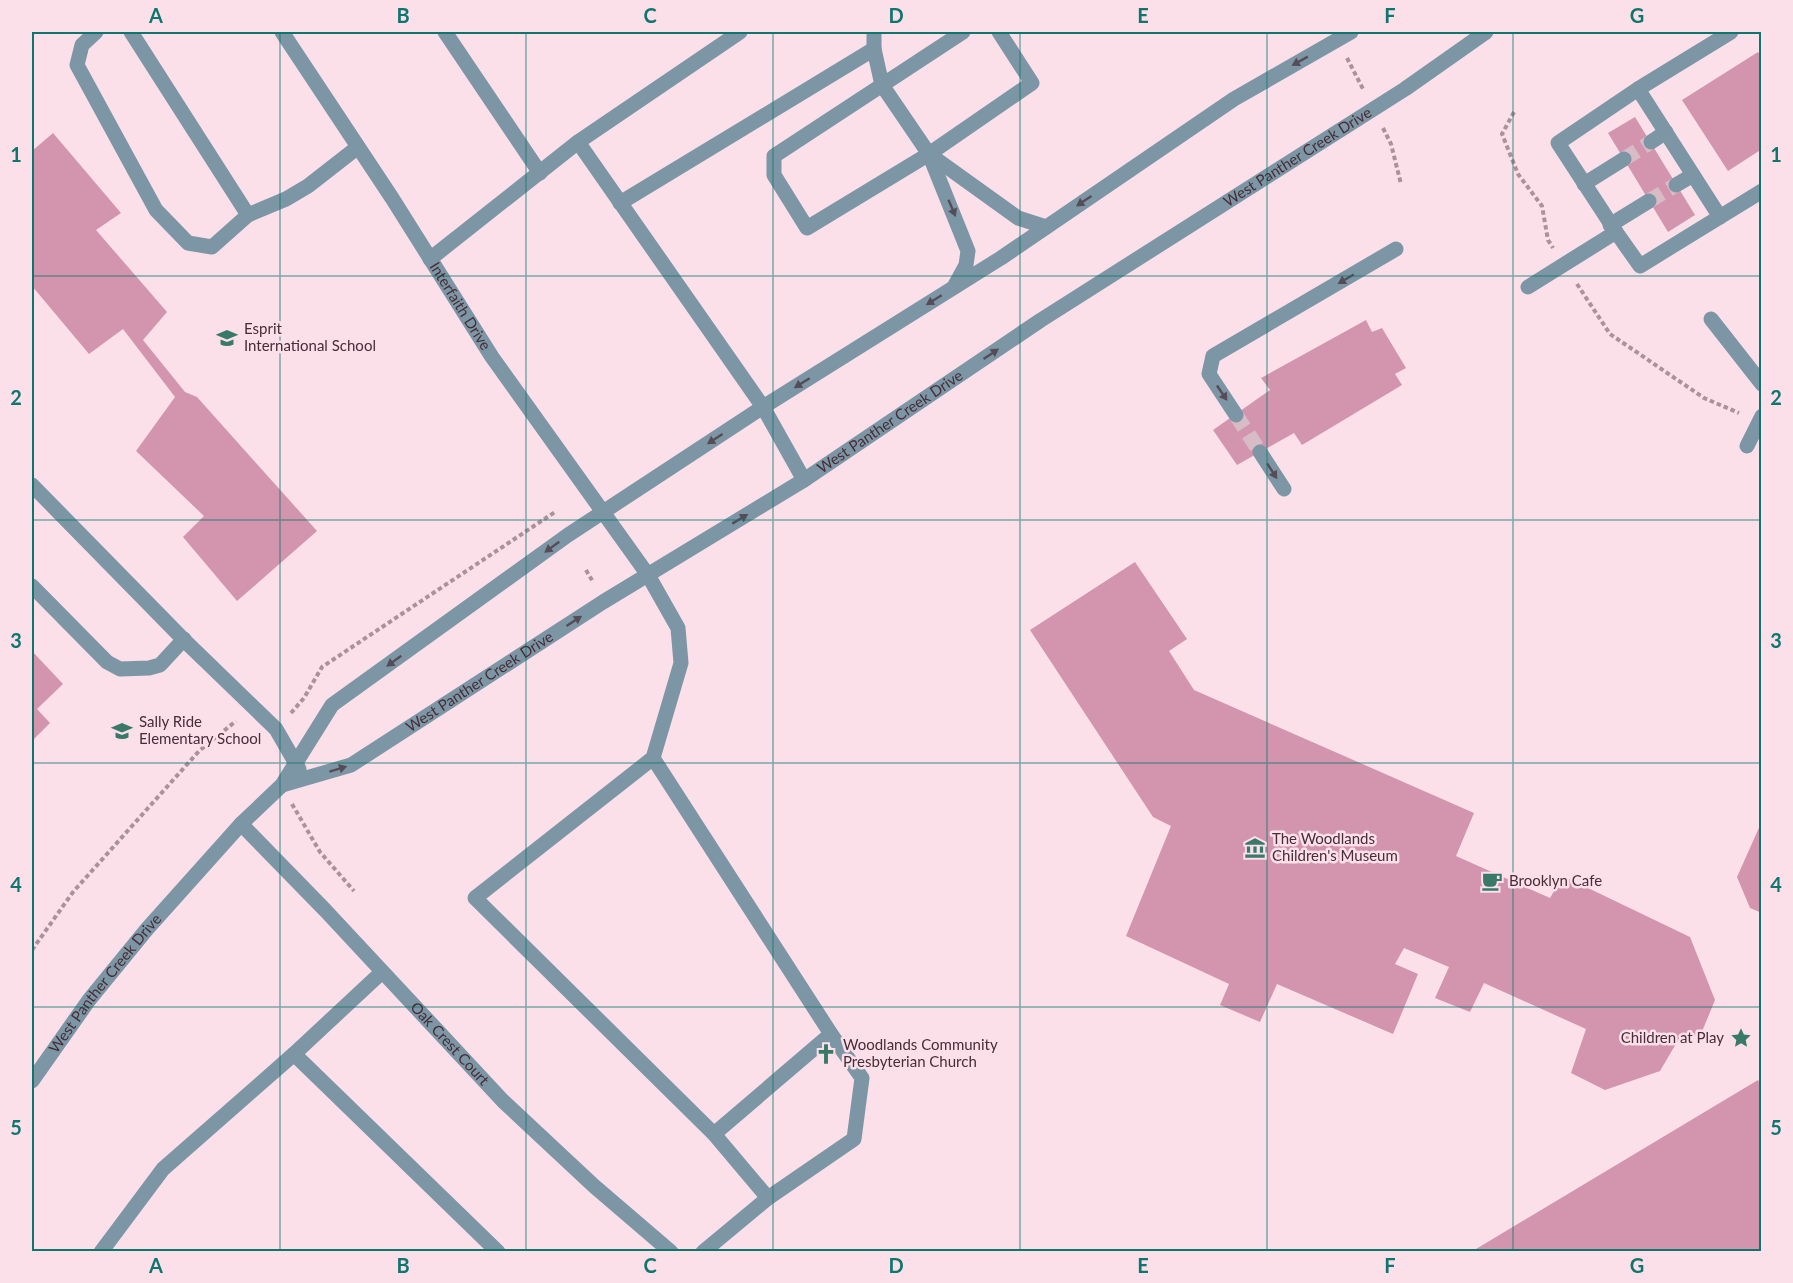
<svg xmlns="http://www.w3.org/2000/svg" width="1793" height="1283" font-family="Lato,sans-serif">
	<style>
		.building { fill: #d395ad }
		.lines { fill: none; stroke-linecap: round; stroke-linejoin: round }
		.minor-tunnel { stroke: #d7bcc6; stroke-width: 15; stroke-dasharray: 15 8; stroke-linecap: butt }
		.path { stroke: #ab919b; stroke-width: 4; stroke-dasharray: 4.5 3; stroke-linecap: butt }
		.minor { stroke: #7d96a5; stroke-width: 15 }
		.oneway { fill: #564c58 }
		.grid { fill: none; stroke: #0f766e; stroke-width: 1.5; stroke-opacity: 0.55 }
		.labels { text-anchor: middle; stroke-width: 5; stroke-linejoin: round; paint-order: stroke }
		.street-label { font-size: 15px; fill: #462d37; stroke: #fbe0ea }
		.poi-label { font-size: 15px; fill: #462d37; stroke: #fbe0ea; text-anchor: start }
		.neatline { fill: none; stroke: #0f766e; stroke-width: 2 }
		.grid-label { font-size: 20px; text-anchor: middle; font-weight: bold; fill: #0f766e }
	</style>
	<rect width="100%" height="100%" fill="#fbe0ea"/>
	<path class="building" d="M1758 52 1762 58V149L1728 171 1682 100Z
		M1635 117 1695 215 1668 232 1608 133Z
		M53 133 121 213 96 230 167 312 143 340 185 392 197 397 317 531 237 601 183 537 204 516 136 451 175 397 123 329 89 354 32 286V151Z
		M1366 320 1372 332 1382 328 1406 368 1395 374 1402 385 1302 445 1294 433 1237 465 1213 430 1270 390 1261 378Z
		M1135 562 1187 639 1169 651 1194 690 1474 813 1456 856 1550 898 1563 876 1690 937 1715 1000 1701 1034 1677 1042 1660 1071 1605 1090 1571 1073 1586 1029 1484 983 1470 1012 1435 998 1449 967 1404 948 1395 964 1418 974 1393 1034 1277 984 1260 1022 1220 1005 1229 984 1126 936 1171 826 1153 817 1030 630Z
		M32 651 63 684 37 709 50 723 32 741Z
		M1762 821V913L1750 908 1737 877Z
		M1758 1080 1762 1087V1252H1471Z"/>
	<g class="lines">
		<path class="minor-tunnel" d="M1624 159 1651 142
			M1649 201 1676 185
			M1236 415 1260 452"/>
		<path class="path" d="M1347 58 1363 89
			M1514 112 1502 134 1518 174 1542 206 1548 240 1553 248
			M1383 128 1391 144 1401 184
			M1577 284 1610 334 1704 398 1739 413
			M586 570 593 582
			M291 713 304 698 322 667 555 512
			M292 804 320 852 354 891
			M32 950 73 892 199 751 236 721"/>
		<g class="minor">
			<path d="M96 32 82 45 77 65 156 210 188 243 212 247 248 215"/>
			<path d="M131 32 248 215 286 199 308 186 358 147"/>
			<path id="s1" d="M282 32 392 198 492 357 648 575 678 628 681 663 653 758 831 1034 714 1134 475 898 653 758"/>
			<path d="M445 32 540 173"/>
			<path d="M740 32 578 142 763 407 804 480"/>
			<path d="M874 32V49L882 85 929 154 968 251 966 265 954 287"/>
			<path d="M963 32 774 156V175L807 228 929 154 1032 83 999 32"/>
			<path d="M1651 142 1666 132"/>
			<path d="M929 154 1018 218 1046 227"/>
			<path d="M1584 184 1624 159"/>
			<path d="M1676 185 1693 175"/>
			<path d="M620 203 874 49"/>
			<path d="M1720 217 1638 89 1731 32"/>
			<path d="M1610 225 1649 201"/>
			<path d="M1616 232 1558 143 1638 89"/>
			<path d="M430 259 578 142"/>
			<path d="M1528 287 1616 232 1640 266 1762 191"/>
			<path d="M1711 319 1762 384"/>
			<path d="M1236 415 1209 374 1213 356 1396 249"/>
			<path d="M1747 446 1762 416"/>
			<path d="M1260 452 1284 489"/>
			<path d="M32 485 186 642 276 729 299 769"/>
			<path d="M32 586 107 662 120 669 149 668 160 665 184 639"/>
			<path id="s2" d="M282 785 351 765 603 602 804 480 1041 320 1405 89 1486 32"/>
			<path id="s3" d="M241 824 325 910 503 1101 594 1186 671 1252"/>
			<path d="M294 1054 498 1252"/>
			<path id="s4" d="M32 1081 89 1000 147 929 241 824 282 785 332 705 568 535 763 407 1001 258 1234 99 1351 32"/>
			<path d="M714 1134 768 1198"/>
			<path d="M101 1252 163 1169 294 1054 382 972"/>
			<path d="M703 1252 768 1198 854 1139 862 1078 831 1034"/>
		</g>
	</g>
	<defs><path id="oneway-solid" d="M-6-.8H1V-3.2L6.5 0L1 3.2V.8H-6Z" transform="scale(1.5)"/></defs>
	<g class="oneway">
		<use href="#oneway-solid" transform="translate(1300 61) rotate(151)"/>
		<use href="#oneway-solid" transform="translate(1084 201) rotate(146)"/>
		<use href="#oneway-solid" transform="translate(952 208) rotate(67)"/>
		<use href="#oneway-solid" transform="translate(1346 279) rotate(150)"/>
		<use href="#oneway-solid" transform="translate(934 300) rotate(148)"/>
		<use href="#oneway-solid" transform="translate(991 354) rotate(-34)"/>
		<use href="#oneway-solid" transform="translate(802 383) rotate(148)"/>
		<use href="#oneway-solid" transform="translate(1222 393) rotate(56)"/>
		<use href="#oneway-solid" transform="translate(715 439) rotate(147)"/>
		<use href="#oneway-solid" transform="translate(1272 471) rotate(57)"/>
		<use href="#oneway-solid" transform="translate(740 519) rotate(-31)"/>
		<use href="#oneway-solid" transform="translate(552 547) rotate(144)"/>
		<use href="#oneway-solid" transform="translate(574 621) rotate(-33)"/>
		<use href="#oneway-solid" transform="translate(394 661) rotate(144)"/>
		<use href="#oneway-solid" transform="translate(338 769) rotate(-17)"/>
	</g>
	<path class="grid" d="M280 32V1252M526 32V1252M773 32V1252M1020 32V1252M1267 32V1252M1513 32V1252M32 276H1762M32 520H1762M32 763H1762M32 1007H1762"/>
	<defs>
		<g id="school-bare" transform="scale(1.62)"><path d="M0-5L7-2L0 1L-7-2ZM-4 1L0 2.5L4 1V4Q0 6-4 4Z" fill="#387968" stroke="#fbe0ea" stroke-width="2.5" paint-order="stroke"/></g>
		<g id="museum-bare" transform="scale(1.62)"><path d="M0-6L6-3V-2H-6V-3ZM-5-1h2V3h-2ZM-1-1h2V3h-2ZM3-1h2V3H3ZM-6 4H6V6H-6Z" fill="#387968" stroke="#fbe0ea" stroke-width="2.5" paint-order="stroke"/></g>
		<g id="cafe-bare" transform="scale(1.62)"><path d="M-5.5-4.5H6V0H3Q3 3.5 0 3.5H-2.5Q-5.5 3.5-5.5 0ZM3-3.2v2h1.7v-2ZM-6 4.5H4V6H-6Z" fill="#387968" stroke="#fbe0ea" stroke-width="2.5" paint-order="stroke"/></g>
		<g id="sight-bare" transform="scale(1.62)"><path d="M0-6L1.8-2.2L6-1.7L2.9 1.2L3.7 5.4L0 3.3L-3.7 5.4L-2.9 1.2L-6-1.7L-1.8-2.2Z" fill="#387968" stroke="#fbe0ea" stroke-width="2.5" paint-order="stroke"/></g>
		<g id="church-bare" transform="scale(1.62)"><path d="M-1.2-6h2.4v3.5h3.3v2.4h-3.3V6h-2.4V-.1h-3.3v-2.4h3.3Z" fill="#387968" stroke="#fbe0ea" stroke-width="2.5" paint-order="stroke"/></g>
	</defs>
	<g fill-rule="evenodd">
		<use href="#school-bare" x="227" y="338"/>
		<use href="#school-bare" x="122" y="731"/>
		<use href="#museum-bare" x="1255" y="848"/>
		<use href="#cafe-bare" x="1492" y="881"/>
		<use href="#sight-bare" x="1741" y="1038"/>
		<use href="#church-bare" x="826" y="1054"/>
	</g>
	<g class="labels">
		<g class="street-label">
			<text dy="5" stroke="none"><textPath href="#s2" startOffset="1197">West Panther Creek Drive</textPath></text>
			<text dy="5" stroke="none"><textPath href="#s1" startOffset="327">Interfaith Drive</textPath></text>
			<text dy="5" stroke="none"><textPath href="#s2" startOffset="711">West Panther Creek Drive</textPath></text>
			<text dy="5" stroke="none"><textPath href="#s2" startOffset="225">West Panther Creek Drive</textPath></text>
			<text dy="5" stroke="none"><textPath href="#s4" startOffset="122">West Panther Creek Drive</textPath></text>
			<text dy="5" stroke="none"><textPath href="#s3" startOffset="303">Oak Crest Court</textPath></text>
		</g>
		<g class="poi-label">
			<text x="244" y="334">Esprit<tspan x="244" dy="17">International School</tspan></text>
			<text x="139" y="727">Sally Ride<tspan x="139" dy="17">Elementary School</tspan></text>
			<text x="1272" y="844">The Woodlands<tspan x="1272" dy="17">Children's Museum</tspan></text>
			<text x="1509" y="886">Brooklyn Cafe</text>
			<text x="1724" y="1043" text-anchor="end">Children at Play</text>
			<text x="843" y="1050">Woodlands Community<tspan x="843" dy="17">Presbyterian Church</tspan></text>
		</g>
	</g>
	<rect width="1793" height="1283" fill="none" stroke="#fbe0ea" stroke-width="66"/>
	<rect x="33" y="33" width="1727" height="1217" class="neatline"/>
	<g class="grid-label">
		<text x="156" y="23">A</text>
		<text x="403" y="23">B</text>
		<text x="650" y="23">C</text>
		<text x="896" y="23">D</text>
		<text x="1143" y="23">E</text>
		<text x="1390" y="23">F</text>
		<text x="1637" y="23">G</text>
		<text x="16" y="162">1</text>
		<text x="1776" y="162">1</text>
		<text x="16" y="405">2</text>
		<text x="1776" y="405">2</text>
		<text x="16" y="648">3</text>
		<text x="1776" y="648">3</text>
		<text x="16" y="892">4</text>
		<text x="1776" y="892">4</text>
		<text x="16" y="1135">5</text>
		<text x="1776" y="1135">5</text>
		<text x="156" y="1273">A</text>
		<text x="403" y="1273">B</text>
		<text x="650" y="1273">C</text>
		<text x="896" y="1273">D</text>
		<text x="1143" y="1273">E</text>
		<text x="1390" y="1273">F</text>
		<text x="1637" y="1273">G</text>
	</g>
</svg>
